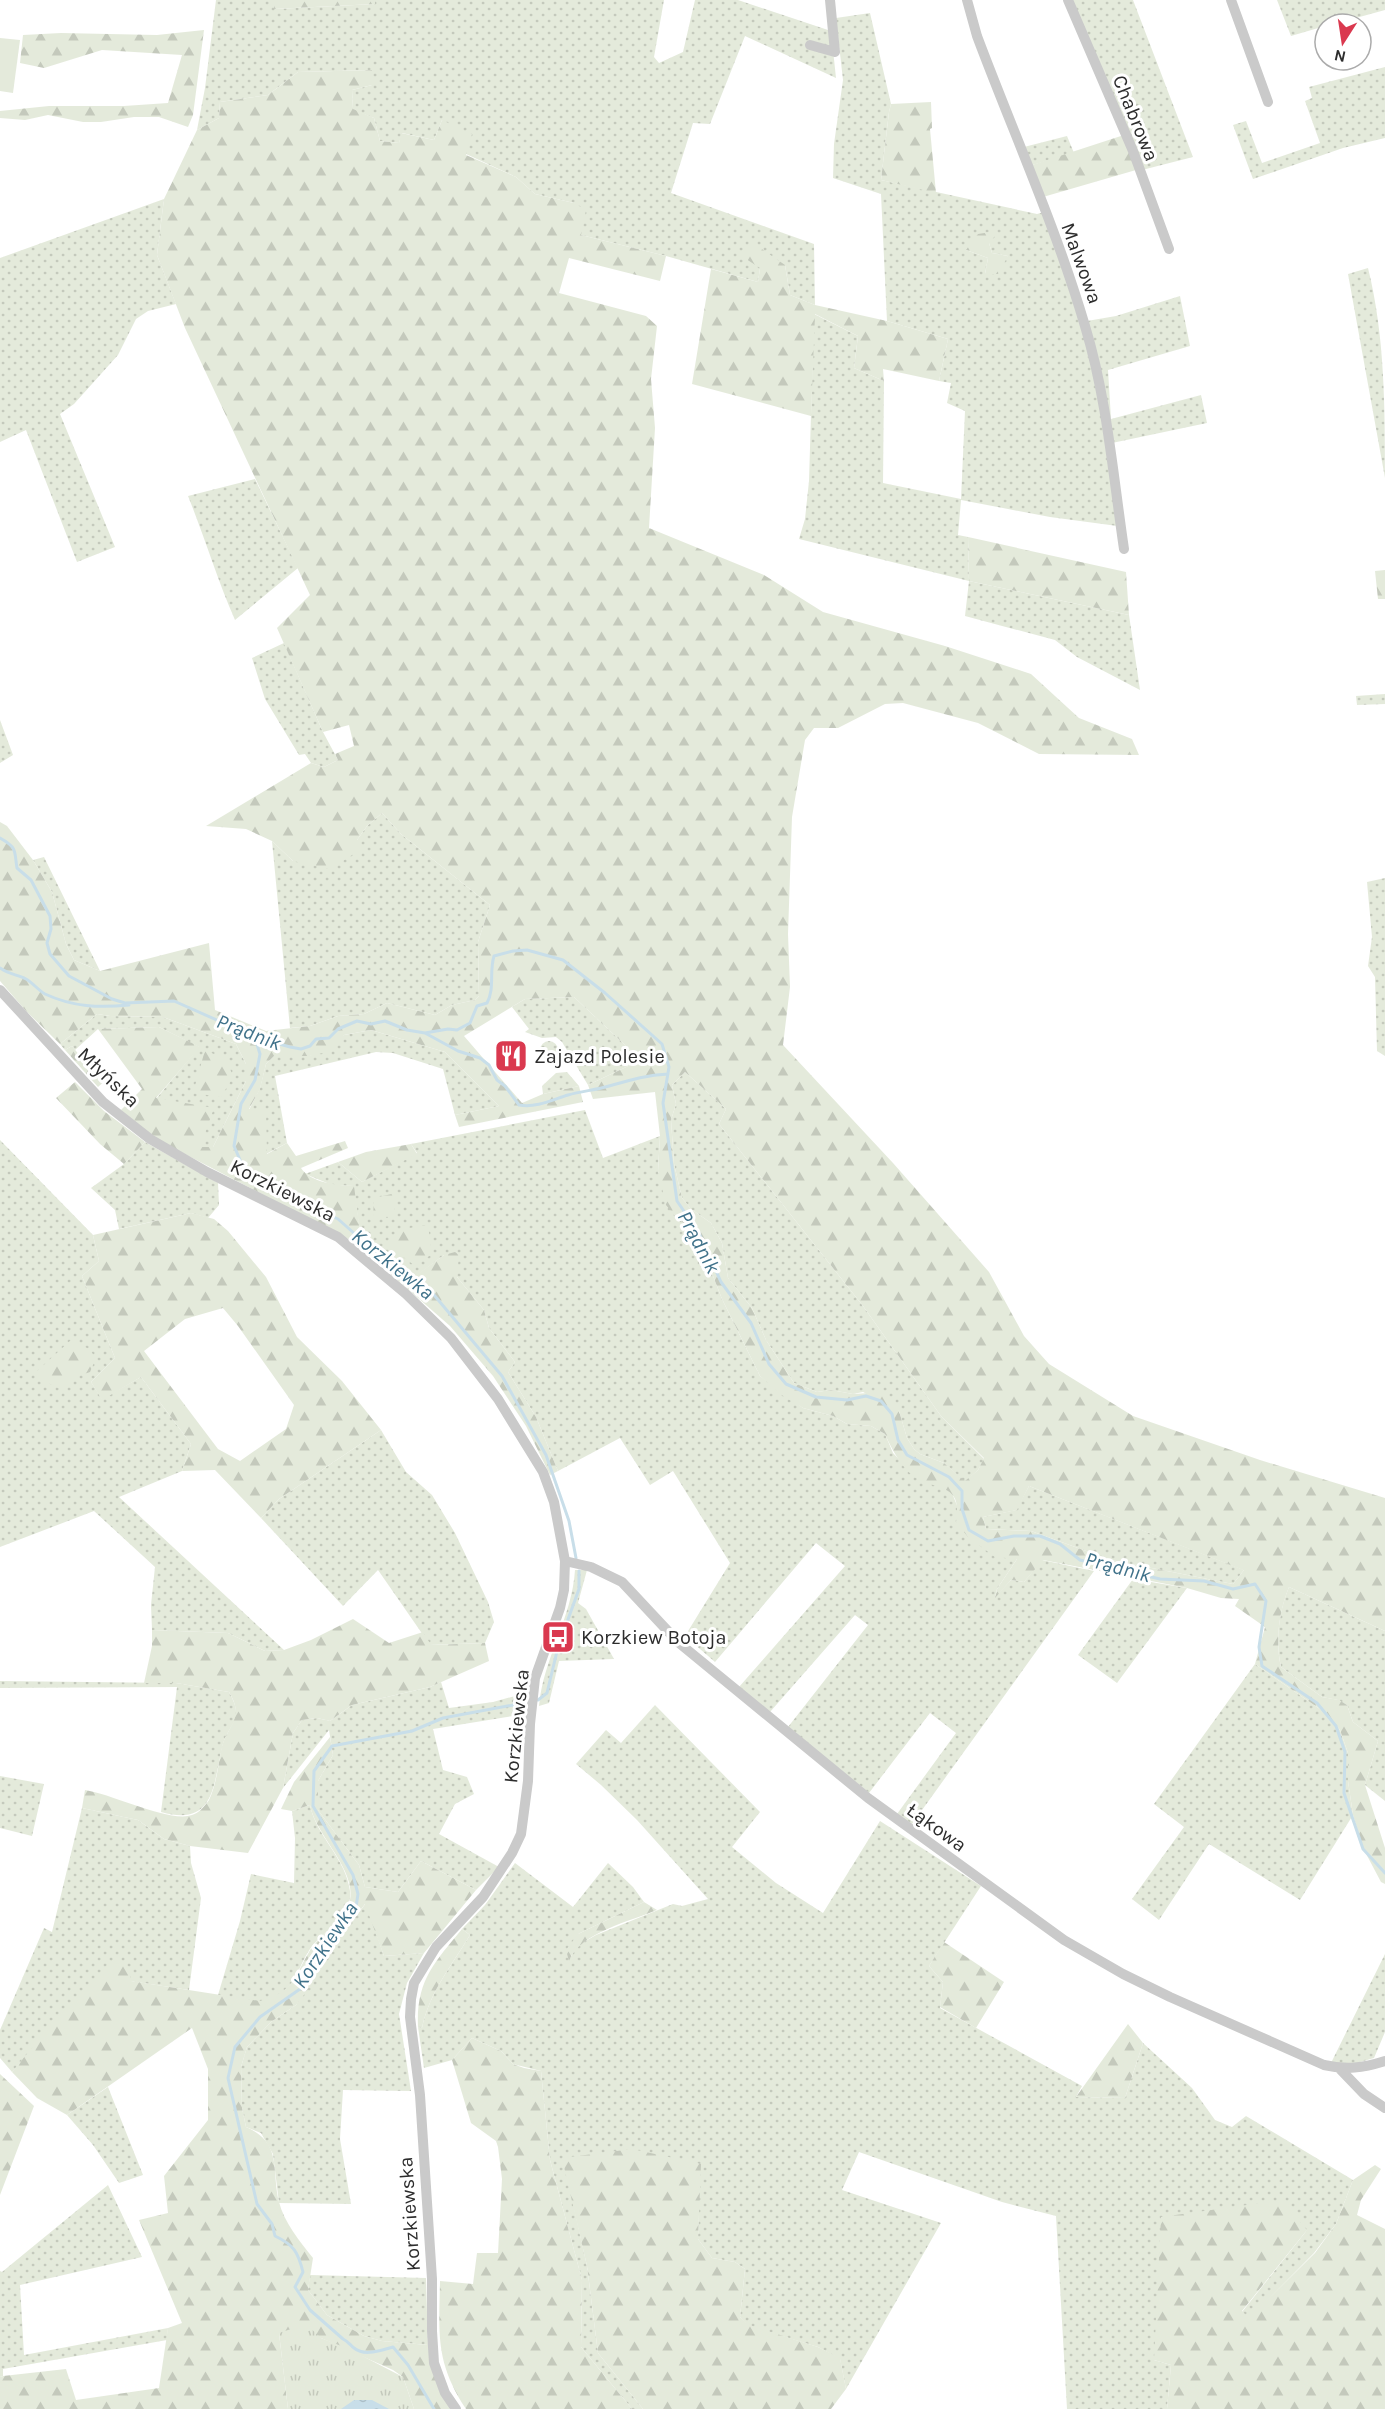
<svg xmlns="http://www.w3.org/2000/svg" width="1385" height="2409" font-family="Karla,sans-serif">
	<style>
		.grass { fill: url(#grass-dots); fill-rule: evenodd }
		.forest { fill: url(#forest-firs); fill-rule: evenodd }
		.park { fill: url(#park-tufts) }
		.garden { fill: #e4eadb }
		.water { fill: url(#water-ripples) }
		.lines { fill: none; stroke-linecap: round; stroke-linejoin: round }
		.stream { stroke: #c8dee9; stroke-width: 3 }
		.minor { stroke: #cacaca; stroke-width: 10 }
		.labels { text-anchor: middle; stroke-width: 6; stroke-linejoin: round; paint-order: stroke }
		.street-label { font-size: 20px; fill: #2d2d2d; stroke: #fff }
		.poi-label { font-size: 20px; fill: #2d2d2d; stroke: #fff; text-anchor: start }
		.water-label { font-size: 21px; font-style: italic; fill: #40728a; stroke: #fff }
	</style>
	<defs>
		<pattern id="grass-dots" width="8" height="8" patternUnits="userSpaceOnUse" patternTransform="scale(1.5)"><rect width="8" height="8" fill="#e4eadb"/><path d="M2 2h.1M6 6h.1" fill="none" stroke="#c4c9bc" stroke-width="1.8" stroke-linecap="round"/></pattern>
		<pattern id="forest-firs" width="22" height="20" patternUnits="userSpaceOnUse" patternTransform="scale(1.5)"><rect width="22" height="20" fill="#e4eadb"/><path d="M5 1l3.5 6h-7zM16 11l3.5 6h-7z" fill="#c4c9bc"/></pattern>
		<pattern id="park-tufts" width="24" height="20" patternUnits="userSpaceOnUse" patternTransform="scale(1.5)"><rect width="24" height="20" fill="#e4eadb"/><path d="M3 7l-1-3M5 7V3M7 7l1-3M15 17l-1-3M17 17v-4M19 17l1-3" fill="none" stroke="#c4c9bc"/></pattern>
		<pattern id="water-ripples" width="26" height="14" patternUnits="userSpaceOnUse" patternTransform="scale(1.5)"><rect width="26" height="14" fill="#c8dee9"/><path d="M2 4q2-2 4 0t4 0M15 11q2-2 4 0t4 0" fill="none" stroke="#acbfc8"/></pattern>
	</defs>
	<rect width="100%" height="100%" fill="#fff"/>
	<path class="grass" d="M216 0H275V9L375 4V0H664L654 57 659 63 683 52 695 0H738L831 31 836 78 745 36 710 124 693 123 671 193 814 244 815 305 790 295 785 265 760 268 758 282 666 256 581 235 574 203 535 194 516 177 466 154 442 120 434 140 402 133 399 143 380 141 374 118 353 110 352 90 372 85 371 70 298 72 268 95 220 102 219 118 197 130 205 88Z
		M1071 0H1133L1193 157 1142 170Z
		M1277 0H1385V10L1334 24H1325V26L1291 36Z
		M870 13 891 104 889 112 881 180 1037 214 1048 211 1087 321 1116 316 1180 296 1190 346 1108 370 1111 419 1201 395 1207 423 1112 443 1125 527 1050 517 961 500 958 535 968 537 969 581 1129 615 1140 690 1077 657 1055 640 965 616 969 581 799 539 805 519 809 481 814 314 858 336 854 368 884 381 883 483 961 499 965 411 947 403 951 383 939 381 948 339 887 321 881 194 833 178 834 144 843 80 836 18ZM989 243 992 253 1008 256 985 274 988 258 966 250Z
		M1385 67V138L1343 148 1253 179 1233 125 1246 121 1262 163 1320 143 1305 101 1312 98 1309 87Z
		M1067 136 1074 153 1029 166 1024 147Z
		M164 199 157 255 176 304 148 311 136 319 118 355 74 404 60 414 115 547 77 562 26 430 0 442V258Z
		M1368 268C1385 336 1385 408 1385 478L1348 274Z
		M255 479 298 568 235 620C217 579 205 538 188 496Z
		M284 643 323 732 338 760 324 767 311 763 305 754 299 755 265 699 252 658Z
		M1385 694V704L1357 705 1356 696Z
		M0 720 13 755 0 763Z
		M382 813 401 834 490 905 478 942 479 996 475 1000 452 1005 435 1015 387 1003 364 1014 338 1016 310 1026 290 1028 272 841 293 861 357 840 367 826Z
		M44 857 100 971 74 960 66 944 52 892 33 860Z
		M1385 878V1056L1377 1051 1375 977 1368 966 1372 937 1367 882Z
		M574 997 641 1060 588 1085 562 1042 556 1037 542 1038 525 1032 529 1029 512 1007 525 999Z
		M97 1014 110 1016 163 1017 236 1044 246 1064V1081L213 1147H199L156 1099 199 1047 159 1027 98 1029 75 1050 72 1046 65 1050 60 1044Z
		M371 1030 445 1052 499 1106 455 1115 443 1069 393 1053 376 1052 275 1076 287 1143 266 1154 249 1110 260 1088 266 1064 274 1056H310L344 1035Z
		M540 1050a9 9 0 1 1 18 0a9 9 0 1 1-18 0Z
		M567 1072 579 1086 543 1094 542 1086 556 1073Z
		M685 1072 726 1109 719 1124 863 1306 941 1416 984 1459 978 1470 965 1482 944 1463 920 1454 914 1449 907 1438 899 1411 863 1392 853 1394 831 1390 817 1392 794 1383 766 1340 752 1308 728 1278 722 1243 711 1223 691 1209 682 1198 674 1164 671 1120 676 1104 672 1085Z
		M585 1110 603 1158 660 1136 658 1171 675 1216 697 1235 722 1299 760 1376 803 1408 833 1416 847 1424 871 1426 885 1434 893 1453 917 1478 937 1484 952 1493 958 1508 1017 1559 997 1589 995 1597 1011 1580 1024 1582 1042 1560 1094 1571 912 1824 897 1814 956 1733 930 1713 869 1793 788 1727 868 1625 855 1615 770 1712 739 1687 845 1566 816 1543 715 1662 685 1636 730 1563 673 1471 650 1485 620 1438 558 1471 536 1417 508 1372 515 1362 489 1328 484 1310 457 1277 444 1255 416 1276 360 1231 353 1186 332 1185 305 1174 338 1162 362 1182 417 1153 411 1144Z
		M0 1140 93 1235 99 1261 82 1276 115 1358 91 1382 102 1399 141 1377 191 1444 182 1471 119 1497 284 1650 265 1651 228 1633 152 1630 151 1605 155 1567 94 1511 0 1547Z
		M145 1142 218 1183 219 1205 208 1218 191 1213 119 1229 115 1210 91 1188 124 1164Z
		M381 1430 406 1472 432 1495 455 1533 488 1602 494 1622 485 1643 430 1645 378 1570 343 1606 261 1518 279 1499Z
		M1029 1486 1244 1570 1233 1584 1111 1560 1031 1531 986 1529 983 1517 1016 1510Z
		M575 1570H587L578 1603 586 1609 614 1659 559 1661 549 1703 539 1706C543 1659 572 1618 575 1570Z
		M1133 1579 1187 1588 1117 1683 1078 1655Z
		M1289 1587 1385 1631V1801L1365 1785 1378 1741 1353 1722 1347 1705 1338 1700 1322 1697 1281 1667C1275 1641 1279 1611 1289 1587Z
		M1255 1664 1327 1714 1340 1730 1348 1753V1781L1353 1815 1300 1900 1209 1844 1159 1920 1132 1899 1184 1827 1154 1804Z
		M0 1681 176 1683 229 1692C246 1722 228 1722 222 1748 213 1787 214 1827 161 1812L177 1687 0 1688Z
		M441 1682 449 1708 493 1702 526 1693 525 1714 433 1729 443 1770 467 1777 474 1794 455 1804 439 1834 499 1867 476 1890 421 1861 398 1892 365 1887 359 1865 318 1810V1781L333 1755 329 1730 283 1788 293 1733 302 1720 317 1718 330 1721 352 1705 430 1687Z
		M655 1705 760 1812 732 1847 776 1883 823 1913 880 1821 981 1886 929 1966 943 1982 940 2008 1082 2086 1076 2097 1125 2098 1143 2043 1192 2088 1215 2120 1232 2127 1246 2116 1353 2180 1336 2224 1314 2253 1249 2319 1242 2312 1307 2230 1154 2360 1171 2365 1167 2409H1067L1056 2216 1002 2202 859 2152 842 2190 941 2223 846 2389 840 2359 818 2347 749 2326 740 2317 745 2269 735 2262 712 2258 698 2239 700 2164 563 2158 587 2266 598 2353 643 2409H632L581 2347 582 2280 550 2160 541 2071 513 2064 501 2051 472 2038 452 2060 424 2068 418 2027 422 2028C429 1993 452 1965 470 1935L462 1929 485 1905 515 1863 573 1907 608 1863 633 1887 644 1902 578 1934 569 1960 577 1946 596 1935 673 1904 682 1906 708 1899 637 1820 601 1785 576 1764 606 1730 621 1743Z
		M0 1776 44 1784 32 1836 0 1828Z
		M310 1805C316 1836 346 1858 350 1891 353 1917 323 1931 310 1949 298 1967 296 1986 276 1997 258 2006 236 1998 218 1995L240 1921 251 1874 294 1883 295 1838 292 1811Z
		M82 1808 138 1820 164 1839 190 1846 191 1863 201 1898 189 1990 130 1981 112 1961 12 2072 0 2058V2030L44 1928 52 1932Z
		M366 1903 384 1956 424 1953 407 1983 399 2014 411 2091 343 2090 340 2139 351 2204 279 2203 273 2154 261 2133 246 2127 242 2108 241 2067 247 2047 271 2022 296 2005 333 1939 352 1921Z
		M1385 1954V2032L1374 2058 1353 2064 1331 2063Z
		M108 2087 143 2175 119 2183 93 2145 67 2115Z
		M108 2185 142 2257 20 2285 24 2355 168 2328 167 2340 3 2369V2376L0 2377V2271L2 2272Z
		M310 2275 426 2278 428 2345 382 2341 364 2336 327 2315 308 2290Z"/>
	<path class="forest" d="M275 0H375V4L274 9Z
		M204 30 193 115 188 127 159 117H134L101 122H83L48 115 25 120 0 118V111L49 106H124L168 103 182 55 102 50 44 68 20 63 23 35 61 33 157 35Z
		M372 70V85L352 90 353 109 374 118 380 141 399 143 401 133 434 140 442 120 472 134 466 155 516 177 535 194 574 203 586 210 581 235 666 256 660 281 569 258 559 293 646 316 657 326 651 379 655 428 649 528 764 575 823 612 945 646 1031 674 1079 718 1132 739 1139 755 1039 754 978 723 903 703 885 704 838 728H814L805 740 792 817 788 934 790 987 783 1045 893 1163 989 1272 1024 1336 1049 1364 1133 1416 1260 1460 1385 1498V1631L1289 1587C1279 1612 1275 1641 1281 1667L1322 1697 1339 1700 1347 1705 1353 1722 1378 1741 1365 1785 1385 1848V1884L1381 1882 1363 1848 1353 1815 1348 1781V1753L1340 1730 1327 1714 1255 1664 1265 1627 1235 1606 1239 1599 1221 1598 1187 1588 1043 1560 1024 1582 1011 1580 995 1598 997 1589 1017 1559 995 1557 968 1537 956 1522C962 1485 942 1491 918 1479 903 1471 891 1448 885 1434L871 1426 847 1424 833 1416 803 1408 780 1394 760 1376 722 1299 697 1235 675 1216 666 1205 658 1171 660 1136 655 1092 593 1099 588 1085 641 1060 574 997 525 999 464 1036 522 1103 543 1094 579 1086 583 1102 459 1127 455 1115 499 1106 445 1052 371 1030 344 1035 331 1051 310 1056H274L266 1064 260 1089 249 1109 266 1111 267 1154 287 1143 296 1156 345 1141 348 1148 301 1168C311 1183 336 1185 354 1186L360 1231 415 1276 444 1255 455 1252 459 1255 457 1277 484 1310 489 1328 515 1362 508 1372 536 1417 558 1471 550 1475 526 1426 493 1376 450 1326 354 1242 154 1138 121 1110 142 1089 98 1029 159 1027 200 1047 156 1098 214 1108 200 1147H213L246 1081V1064L236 1044 163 1017 110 1016 97 1014 60 1044 26 1011 0 981V822L7 826 33 860 52 892 66 944 74 960 100 971 209 943 215 1010 266 1031 310 1026 338 1016 364 1014 387 1003 435 1015 452 1005 475 1000 479 996 478 942 490 905 401 834 382 813 367 826 357 840 360 850 330 869 293 861 272 841 246 829 206 826 311 763 324 767 338 760 335 754 354 746 349 725 323 732 277 628 310 595 185 328 157 255 164 199 197 130 219 118 220 102 268 95 298 72ZM685 1072 726 1109 719 1124 863 1306 941 1416 984 1458 978 1470 965 1481 944 1463 920 1454 914 1449 907 1438 899 1411 884 1392 853 1394 831 1390 817 1392 794 1383 766 1340 752 1308 728 1278 722 1243 711 1223 691 1209 682 1198 674 1164 671 1120 676 1104 672 1085ZM1029 1486 1243 1570H1244L1233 1584 1111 1560 1031 1531 986 1529 983 1517 1017 1510Z
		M931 102 932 128 930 129 936 193 881 180 889 112 891 104Z
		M1124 135 1136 170 1043 197 1029 166Z
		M991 232 995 236 989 243 992 253 1008 256 998 274H985L988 258 966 250 978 234Z
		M750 241 785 265 790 295 815 305 887 321 948 339 939 381 883 369 884 381 854 368 858 336 815 314 811 416 692 384 711 269 758 282 760 268 743 257Z
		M968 537 1126 572 1129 615 969 581Z
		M1385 570V599H1378L1375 571Z
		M72 1046 88 1066 96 1062 109 1077 98 1087 65 1050Z
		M205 1050 227 1060 233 1077 221 1097 193 1093Z
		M75 1082 104 1111 145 1142 124 1164 100 1144 56 1098Z
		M411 1144 417 1154 362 1182 338 1162 366 1152Z
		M396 1193 394 1218H373L374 1198Z
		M191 1213 214 1219 228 1231 266 1277 297 1337 342 1381 381 1430 279 1499 261 1518 215 1470 182 1471 191 1444 141 1377 102 1400 91 1382 115 1358 82 1276 99 1261 93 1235ZM223 1308 238 1326 294 1405 286 1429 240 1461 218 1449 144 1351 185 1319Z
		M428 1225 432 1254 415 1266 389 1246 397 1230Z
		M71 1340 89 1349 96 1358 90 1372 78 1376 63 1390 35 1377 36 1372Z
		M353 1619 389 1643 423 1632 431 1645 485 1643 489 1661 430 1687 352 1705 330 1721 317 1718 302 1720 293 1733 283 1788 248 1853 190 1846 164 1839 138 1820 82 1808 85 1790C112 1794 170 1823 192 1815 199 1813 205 1806 209 1800 216 1785 218 1768 221 1751 226 1725 246 1720 229 1692L176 1683H144L152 1646V1630L228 1633 265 1651 284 1650 311 1640Z
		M330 1737 333 1755 318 1781V1810L359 1865 365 1887 398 1892 421 1861 476 1890 424 1953 384 1956 365 1904 352 1921 334 1939 307 1991 296 2005 271 2022 247 2047 241 2067 242 2108 246 2127C283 2143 271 2170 279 2202 284 2222 300 2242 313 2258L308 2290 327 2315 364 2336 382 2341 428 2345 450 2409H414L403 2377 393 2370 321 2338 279 2333 288 2409H0V2377L3 2376 66 2369 76 2400 159 2388 168 2328 182 2323 139 2220 168 2213 164 2176 208 2120V2069L192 2028 67 2115 37 2098 12 2072 58 2016 112 1960 129 1967 131 1981 260 2001C294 1991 293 1979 309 1952 319 1934 340 1925 348 1906 362 1874 315 1836 310 1805L292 1811 281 1809 294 1782Z
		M644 1902 657 1910C631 1921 579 1933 569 1961L566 1950 578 1934Z
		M462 1929 470 1935C452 1965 429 1993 422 2028L418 2027C416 1981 434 1963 462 1929Z
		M944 1942 1004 1982 976 2028 940 2007 943 1982 929 1966Z
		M1128 2024 1143 2043 1125 2098 1076 2097Z
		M472 2038 501 2051 513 2064 524 2068 541 2071 550 2160 582 2280 581 2347 632 2409H466C435 2362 439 2334 440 2281L473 2284 477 2253H498L502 2179 498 2147 496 2141 471 2123 452 2060Z
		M0 2074 34 2106 0 2195Z
		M632 2149 701 2164 698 2239 712 2258 735 2262 745 2269 740 2317 749 2325 818 2347 840 2358 846 2389 831 2409H643L598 2353 587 2266 562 2158Z
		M1375 2165 1381 2169 1361 2200 1357 2215 1385 2229V2409H1167L1171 2365 1154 2360 1161 2217 1282 2200 1307 2230 1242 2311 1249 2318 1315 2253 1336 2224 1353 2180Z"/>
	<path class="park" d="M306 2324 321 2338 349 2349 403 2377 414 2409H288L279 2333Z"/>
	<path class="garden" d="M0 38 20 40 13 93 0 91Z"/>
	<path class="water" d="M354 2400H372L389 2409H341Z"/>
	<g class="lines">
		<path class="stream" d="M0 838C18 848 14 851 17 868L31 880 50 916 51 929 47 943 50 954 69 976 112 999 125 1003 174 1001 255 1037 290 1047 301 1049 310 1046 316 1039 329 1038 338 1029 357 1021 371 1024 385 1021 407 1030 425 1033 448 1029 457 1030 470 1023 477 1006 487 1003C495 988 489 972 494 956L513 951 527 950 563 960 605 993 662 1044 669 1067 663 1103 677 1201 699 1233 721 1282 751 1323 769 1364 786 1384 816 1397 847 1400 866 1396 881 1401 892 1414 898 1440 907 1455 949 1477 962 1491V1509L969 1530 988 1541 1014 1536H1040L1060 1544 1080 1560 1160 1579 1204 1581 1233 1589 1255 1584 1266 1601 1259 1647 1262 1666 1317 1703 1336 1726 1345 1752 1344 1793 1363 1849 1385 1873
			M0 968C8 974 18 975 26 979 33 983 38 990 45 994 73 1007 99 1008 129 1005
			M425 1033 458 1051 480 1058 489 1065 497 1080 505 1086 519 1105C536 1108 552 1100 568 1095 582 1091 596 1090 609 1086 630 1080 646 1075 668 1074
			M255 1038 260 1054 255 1080 241 1104 234 1146 247 1176 267 1188 338 1219 390 1265 429 1289 502 1376 546 1455 569 1521 576 1558
			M538 1700 547 1693 558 1647 579 1589V1571
			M434 2409 408 2365 393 2347C381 2350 365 2357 354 2348 350 2345 349 2342 343 2339L310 2310 295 2287 303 2272C298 2252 294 2245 275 2236L272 2224 257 2204 228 2078 235 2047 260 2017 300 1989 321 1946 356 1907 358 1894 353 1875 313 1806 314 1771 332 1746 412 1731 443 1718 524 1703"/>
		<path class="minor" d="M967 0 977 36C1013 132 1056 227 1085 326 1107 398 1113 475 1124 549
			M1068 0 1133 151 1169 249
			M1231 0 1268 102
			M810 45 835 52 830 0
			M0 990 103 1102 150 1139 207 1172 338 1237 406 1294 451 1338 498 1399 543 1472 554 1502 565 1561 564 1590 560 1608 535 1678 530 1724 528 1781 521 1834 512 1853 483 1897 436 1947 414 1983 411 1999 410 2017 420 2095 432 2279V2331L434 2363 445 2393 456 2409
			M565 1561 591 1567 622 1582 679 1643 868 1798 1064 1940 1123 1974 1170 1997 1324 2065C1346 2070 1363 2068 1385 2061
			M1340 2069 1364 2094 1385 2108"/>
	</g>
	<defs>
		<g id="restaurant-square" transform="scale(1.725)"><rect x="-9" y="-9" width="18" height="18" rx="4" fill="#da394f" stroke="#fff"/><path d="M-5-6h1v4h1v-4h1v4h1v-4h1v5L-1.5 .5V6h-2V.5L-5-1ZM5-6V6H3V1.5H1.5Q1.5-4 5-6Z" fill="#fff"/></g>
		<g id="bus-square" transform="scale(1.725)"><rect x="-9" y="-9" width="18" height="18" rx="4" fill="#da394f" stroke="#fff"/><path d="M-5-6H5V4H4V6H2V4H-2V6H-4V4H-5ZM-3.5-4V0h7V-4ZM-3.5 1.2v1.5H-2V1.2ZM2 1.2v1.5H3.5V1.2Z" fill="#fff"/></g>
	</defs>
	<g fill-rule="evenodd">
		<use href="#restaurant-square" x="511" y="1056"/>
		<use href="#bus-square" x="558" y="1637"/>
	</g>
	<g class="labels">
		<g class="street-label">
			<text transform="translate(1136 118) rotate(68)" y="7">Chabrowa</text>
			<text transform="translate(1082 263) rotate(70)" y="7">Malwowa</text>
			<text transform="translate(109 1077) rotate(44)" y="7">Młyńska</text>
			<text transform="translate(283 1190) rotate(27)" y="7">Korzkiewska</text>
			<text transform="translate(516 1726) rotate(-84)" y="7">Korzkiewska</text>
			<text transform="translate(937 1827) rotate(36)" y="7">Łąkowa</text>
			<text transform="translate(409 2214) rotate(-94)" y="7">Korzkiewska</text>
		</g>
		<g class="poi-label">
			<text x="534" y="1063">Zajazd Polesie</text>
			<text x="581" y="1644">Korzkiew Botoja</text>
		</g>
		<g class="water-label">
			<text transform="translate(249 1032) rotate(21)" y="7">Prądnik</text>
			<text transform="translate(699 1242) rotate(62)" y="7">Prądnik</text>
			<text transform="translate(393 1264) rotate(39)" y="7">Korzkiewka</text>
			<text transform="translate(1118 1567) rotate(15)" y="7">Prądnik</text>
			<text transform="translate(325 1945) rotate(-56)" y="7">Korzkiewka</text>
		</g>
	</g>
	<g transform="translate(1343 42) rotate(192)"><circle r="28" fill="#ffffff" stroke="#ababab" stroke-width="1.5"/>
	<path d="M0-4.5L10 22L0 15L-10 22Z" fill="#da394f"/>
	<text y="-9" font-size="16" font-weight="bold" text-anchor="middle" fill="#2d2d2d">N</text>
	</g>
</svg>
